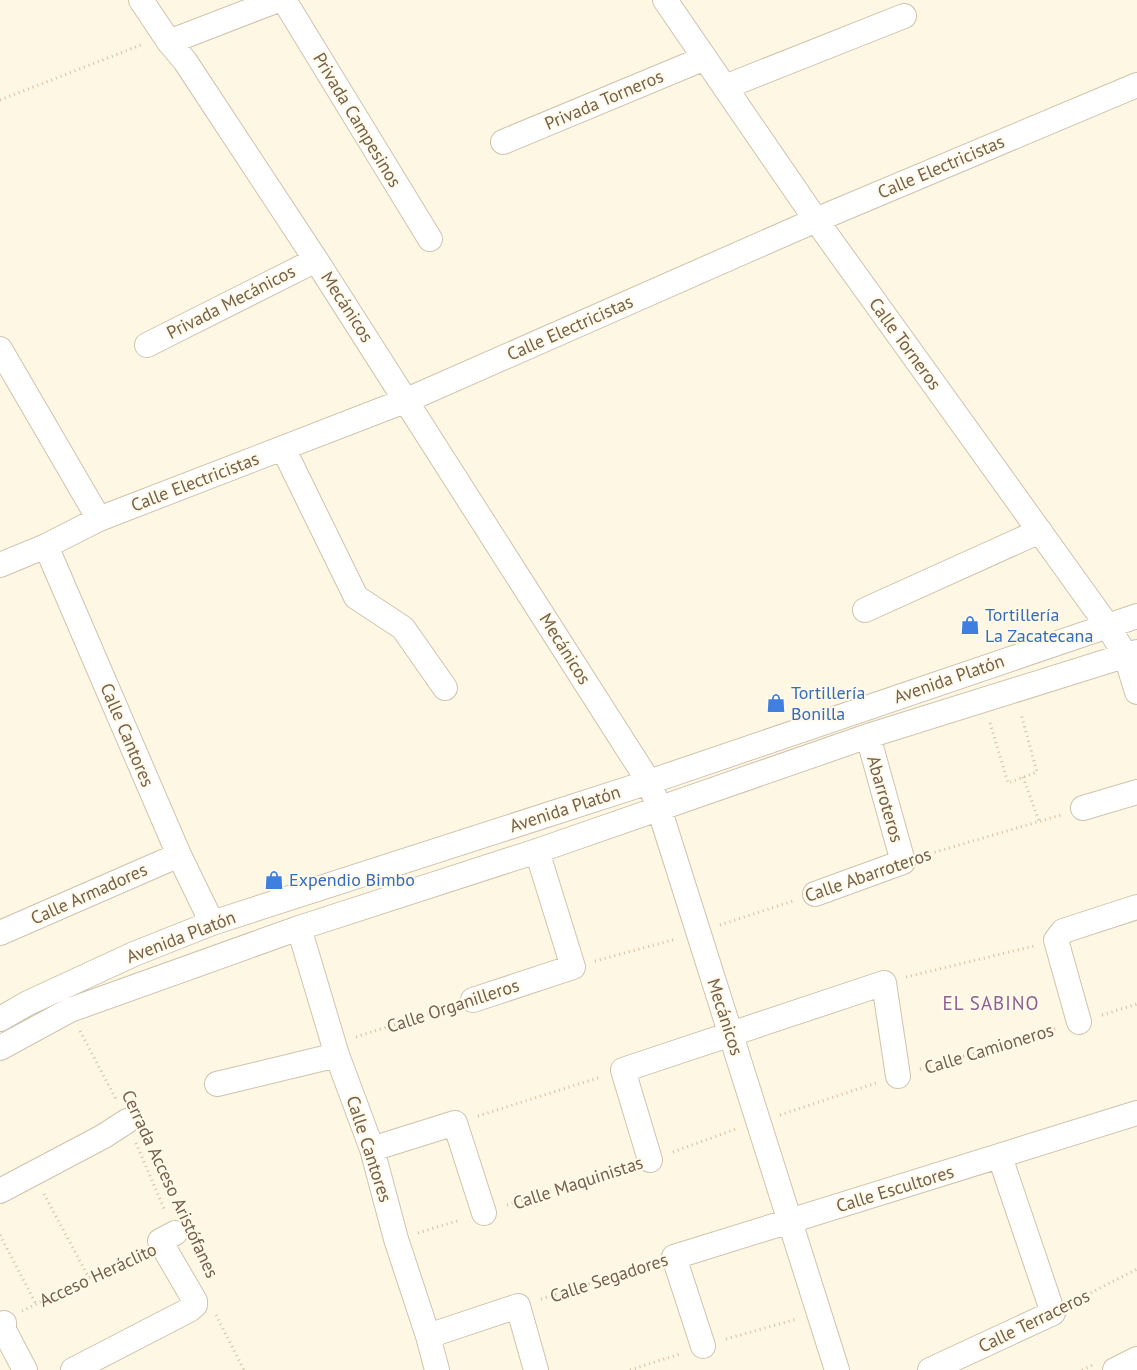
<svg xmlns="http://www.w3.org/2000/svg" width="1137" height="1370" font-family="'PT Sans',sans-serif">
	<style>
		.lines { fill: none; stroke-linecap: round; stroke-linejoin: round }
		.minor-casing { stroke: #d0c3ad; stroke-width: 26 }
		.path { stroke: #d8be9e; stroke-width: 3; stroke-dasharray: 1 4; stroke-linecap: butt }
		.minor { stroke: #fff; stroke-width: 24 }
		.labels { text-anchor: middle; stroke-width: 4; stroke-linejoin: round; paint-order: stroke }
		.street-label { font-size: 18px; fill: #766049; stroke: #fffaea }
		.shop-label { font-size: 18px; fill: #366cbe; stroke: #fffaea; text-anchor: start }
		.neighbourhood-label { font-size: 19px; letter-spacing: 1px; fill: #8b6092; stroke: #fffaea }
	</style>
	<rect width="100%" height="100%" fill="#fdf7e4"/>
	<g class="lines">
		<g class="minor-casing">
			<path id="minor" d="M141 0 169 42 185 61 316 260 649 782 659 808 837 1370
				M284 0 430 239
				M665 0 816 220 1107 625 1126 656 1137 692
				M169 42 278 0
				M725 87 904 16
				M503 142 705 58
				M147 345 316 260
				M0 349 99 519
				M283 448 356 597 403 628 445 688
				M46 546 179 855 212 923
				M0 565 46 546 99 519 407 400 816 220 1137 85
				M865 610 1040 531
				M1083 808 1137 792
				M815 894 903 862 868 736
				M299 928 337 1055 372 1149 396 1239 428 1336 437 1370
				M0 933 179 855
				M473 1000 573 967 537 851
				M0 1019 28 1003 134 954 212 923 649 782 1137 616
				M1079 1022 1056 940 1063 931 1137 907
				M0 1048 70 1010 299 928 537 851 868 736 1137 652
				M217 1084 337 1055
				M372 1149 455 1123 484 1213
				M650 1160 623 1070 884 983 898 1076
				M0 1191 104 1136 127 1121
				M4 1323V1330L25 1370
				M428 1336 518 1306 536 1370
				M703 1346 674 1257 1137 1113
				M73 1370 189 1310 195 1305V1301L160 1241 175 1233
				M930 1370 1053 1313 1000 1157
				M1115 1370 1137 1359"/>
		</g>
		<path class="path" d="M0 100 141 45
			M990 723 1008 783 1037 772 1021 714
			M1023 777 1039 821
			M925 855 1061 815
			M720 925 793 901
			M595 961 676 939
			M906 977 1034 946
			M1102 1015 1137 1004
			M80 1031 117 1101
			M356 1037 452 1006
			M920 1069 1058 1028
			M780 1115 876 1083
			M478 1116 601 1077
			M136 1143 165 1211
			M673 1152 736 1129
			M44 1194 89 1278
			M507 1205 627 1167
			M418 1233 460 1220
			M0 1235 36 1304
			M541 1299 652 1264
			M1073 1302 1137 1269
			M22 1311 140 1252
			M216 1315 244 1370
			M726 1339 797 1319
			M630 1370 680 1354
			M1082 1370 1093 1365"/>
		<use href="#minor" class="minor"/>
	</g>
	<defs>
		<g id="shop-bare" transform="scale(1.5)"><path d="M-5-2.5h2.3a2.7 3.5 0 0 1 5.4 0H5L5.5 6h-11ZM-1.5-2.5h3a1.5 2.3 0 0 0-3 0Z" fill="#3f7fe0" stroke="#fffaea" stroke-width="2.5" paint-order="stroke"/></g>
	</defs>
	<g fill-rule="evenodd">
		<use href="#shop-bare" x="970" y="625"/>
		<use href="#shop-bare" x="776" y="703"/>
		<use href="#shop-bare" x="274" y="880"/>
	</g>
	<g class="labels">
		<g class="street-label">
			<text transform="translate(604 100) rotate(-23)" y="6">Privada Torneros</text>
			<text transform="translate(357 120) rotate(59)" y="6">Privada Campesinos</text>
			<text transform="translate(941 167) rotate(-23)" y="6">Calle Electricistas</text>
			<text transform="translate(231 302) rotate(-27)" y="6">Privada Mecánicos</text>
			<text transform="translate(347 307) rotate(57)" y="6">Mecánicos</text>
			<text transform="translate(570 328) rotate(-24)" y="6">Calle Electricistas</text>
			<text transform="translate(905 344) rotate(54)" y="6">Calle Torneros</text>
			<text transform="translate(195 482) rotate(-21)" y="6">Calle Electricistas</text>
			<text transform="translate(565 649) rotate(58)" y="6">Mecánicos</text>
			<text transform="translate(949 679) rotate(-19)" y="6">Avenida Platón</text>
			<text transform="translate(127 735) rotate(67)" y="6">Calle Cantores</text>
			<text transform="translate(885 799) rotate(74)" y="6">Abarroteros</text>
			<text transform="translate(565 809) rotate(-18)" y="6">Avenida Platón</text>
			<text transform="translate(868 875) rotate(-19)" y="6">Calle Abarroteros</text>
			<text transform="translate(89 894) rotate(-24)" y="6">Calle Armadores</text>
			<text transform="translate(181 937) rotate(-21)" y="6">Avenida Platón</text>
			<text transform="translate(453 1006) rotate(-18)" y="6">Calle Organilleros</text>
			<text transform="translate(725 1017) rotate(72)" y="6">Mecánicos</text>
			<text transform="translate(989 1049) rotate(-17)" y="6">Calle Camioneros</text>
			<text transform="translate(369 1149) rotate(72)" y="6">Calle Cantores</text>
			<text transform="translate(578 1183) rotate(-18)" y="6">Calle Maquinistas</text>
			<text transform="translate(170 1184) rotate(65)" y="6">Cerrada Acceso Aristófanes</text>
			<text transform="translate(895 1189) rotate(-17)" y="6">Calle Escultores</text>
			<text transform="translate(98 1275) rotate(-25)" y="6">Acceso Heráclito</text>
			<text transform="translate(609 1278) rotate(-18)" y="6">Calle Segadores</text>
			<text transform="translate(1034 1321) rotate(-26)" y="6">Calle Terraceros</text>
		</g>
		<g class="shop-label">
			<text x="985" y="621">Tortillería<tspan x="985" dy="21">La Zacatecana</tspan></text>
			<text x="791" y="699">Tortillería<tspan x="791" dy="21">Bonilla</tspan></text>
			<text x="289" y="886">Expendio Bimbo</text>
		</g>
		<g class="neighbourhood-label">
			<text x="991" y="1010">EL SABINO</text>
		</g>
	</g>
</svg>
